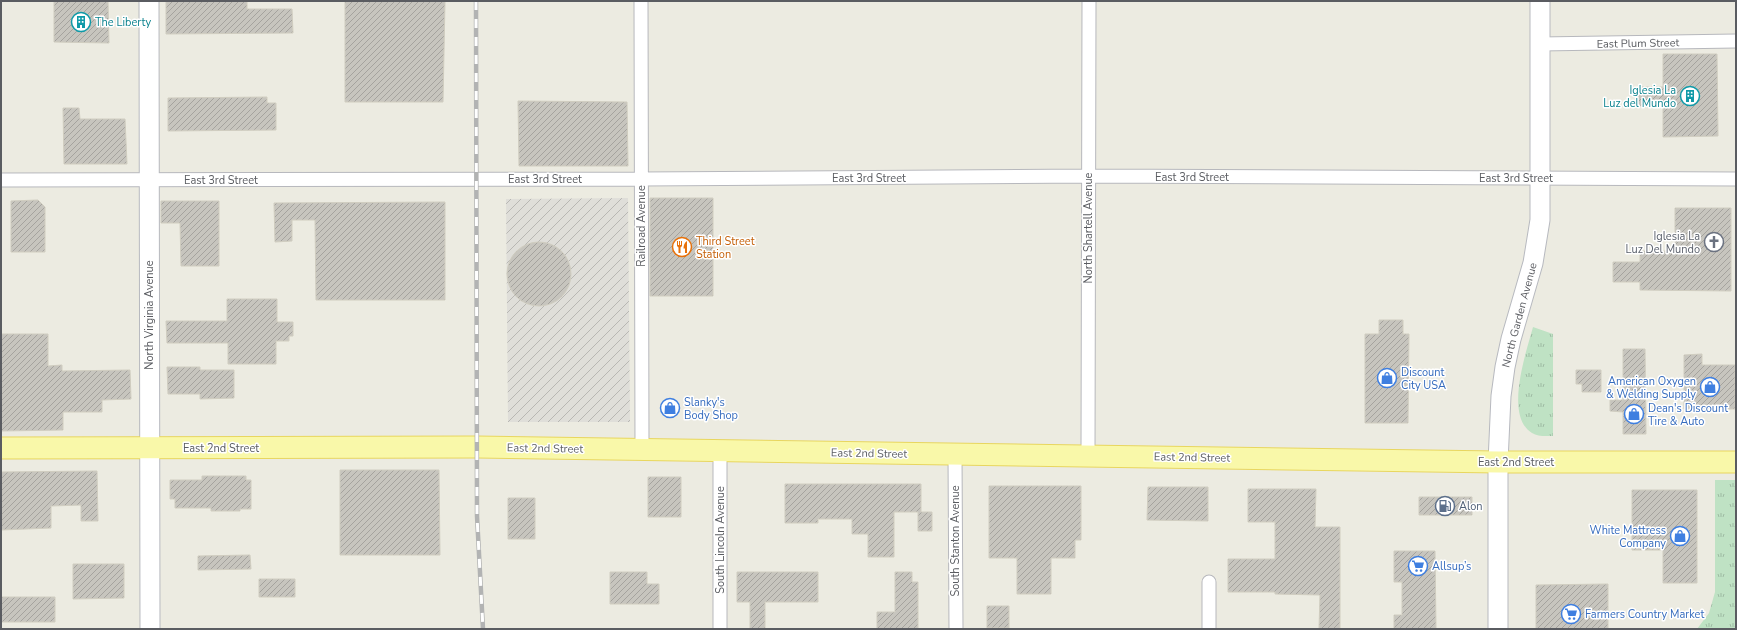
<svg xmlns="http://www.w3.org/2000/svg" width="1737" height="630" font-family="'Nunito Sans',sans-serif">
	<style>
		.industrial { fill: url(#industrial-furrows) }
		.park { fill: url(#park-tufts) }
		.building { fill: url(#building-hatch); stroke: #d0cdc0 }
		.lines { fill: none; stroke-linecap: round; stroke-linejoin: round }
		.street-casing { stroke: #b7b8bd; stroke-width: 15 }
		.secondary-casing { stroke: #b7b9bf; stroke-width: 21 }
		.primary-casing { stroke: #e8d65f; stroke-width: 23 }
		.street { stroke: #fff; stroke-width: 13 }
		.secondary { stroke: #fff; stroke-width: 19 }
		.primary { stroke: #f9f8a9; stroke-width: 21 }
		.rail-casing { stroke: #b2b3b3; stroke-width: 4.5 }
		.rail { stroke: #fff; stroke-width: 3; stroke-dasharray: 9; stroke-linecap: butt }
		.labels { text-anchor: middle; stroke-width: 3; stroke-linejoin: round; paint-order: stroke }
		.culture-label { font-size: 11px; fill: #0d838f; stroke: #fff; text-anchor: start }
		.street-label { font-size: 11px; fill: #5a5c61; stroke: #fff }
		.worship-label { font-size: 11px; fill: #5b616d; stroke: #fff; text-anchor: end }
		.food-label { font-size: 11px; fill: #c56008; stroke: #fff; text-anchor: start }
		.shop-label { font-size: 11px; fill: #366cbe; stroke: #fff; text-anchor: start }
		.service-label { font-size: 11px; fill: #4e5e75; stroke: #fff; text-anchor: start }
	</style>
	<defs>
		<pattern id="industrial-furrows" width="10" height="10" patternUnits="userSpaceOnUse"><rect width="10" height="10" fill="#dfded9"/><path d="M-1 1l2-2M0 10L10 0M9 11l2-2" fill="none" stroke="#b8b7b3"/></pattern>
		<pattern id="park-tufts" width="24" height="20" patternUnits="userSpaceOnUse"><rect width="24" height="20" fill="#bfe2c4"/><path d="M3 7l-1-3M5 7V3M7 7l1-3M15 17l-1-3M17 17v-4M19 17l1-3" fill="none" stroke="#9ebaa3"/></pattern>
		<pattern id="building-hatch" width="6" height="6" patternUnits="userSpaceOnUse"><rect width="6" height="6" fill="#c7c5be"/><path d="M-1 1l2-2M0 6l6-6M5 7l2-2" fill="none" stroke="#a5a39e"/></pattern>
	</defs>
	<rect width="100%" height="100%" fill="#ecebe1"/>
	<path class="industrial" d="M628 198 630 422H508L506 199Z"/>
	<path class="park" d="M1533 327 1553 334V436C1546 436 1538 437 1532 433 1504 416 1526 353 1533 327Z
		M1715 480H1736V629H1697L1709 613 1715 592Z"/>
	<path class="building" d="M54 1H108L109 43 54 42Z
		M166 1H247V9H292L293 33 166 34Z
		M345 1H445L443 102H345Z
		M1663 54H1717L1718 136 1663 137V106H1638V87H1663Z
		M267 97V103H276V130L168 131V98Z
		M518 101 627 102 628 166H519Z
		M63 108H79L80 119H125L127 164H64Z
		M650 198H713V296H650Z
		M38 200 45 207V252H11V201Z
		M161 201H219V266H181L180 223H161Z
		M445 202V300H316L315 220H292V241L275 242 274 203Z
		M1675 208H1731V291L1640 290V282H1613V262H1640V251H1675Z
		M507 274a32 32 0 1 1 64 0a32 32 0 1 1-64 0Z
		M227 299H277V322H293V336H289V341H276V364H228V343H167L166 321H227Z
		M1379 320H1403V334H1409L1408 423H1365V334H1379Z
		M1 334H48V366L62 365V371L130 370 131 399 102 400V412H63V430L1 431Z
		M1623 349H1645L1646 434H1623V412L1610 411V400H1623Z
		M1702 354V365H1735V409H1684V355Z
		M167 367H200V370H234V398L200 399V394H168Z
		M1576 370H1601V392H1582V384H1576Z
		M340 470H439L440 555H340Z
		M97 471 98 521H81V505L51 506V528L1 530V472Z
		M202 476H246V480H251V509H240V511H211V508H175V499H170V480H202Z
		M648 477H681V517H648Z
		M785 484H921V512H932V531H918V512H894V557H868V534H852V519H818V523H785Z
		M989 486H1081V540H1075V558H1051V594H1017V558H989Z
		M1148 487H1208V521L1147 520Z
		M1248 489H1316L1315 527H1340V629H1319L1320 595 1275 594V592H1228V559H1275V522H1248Z
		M1632 490H1697V583H1663V550H1632Z
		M1419 497H1472V515H1419Z
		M508 498H535V539H508Z
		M1394 551H1435L1436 629H1394V615H1402V582H1394Z
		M250 555 251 569 198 570V556Z
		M73 564H124V598L73 599Z
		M610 572H647V584H659V604H610Z
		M737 572H818V602H765V629H750V602H737Z
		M895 572H912V582H918V629H877V612H895Z
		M259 579H295V597H259Z
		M1608 584V629H1536V585Z
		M1 597H55V622H1Z
		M987 606H1009V628H987Z"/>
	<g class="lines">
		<g class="street-casing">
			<path id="street" d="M641 1 642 450
				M1540 44 1736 41
				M1 180 641 179 1088 176 1736 179
				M720 452V629
				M955 454 956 629
				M1088 456 1089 1
				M1209 582V629"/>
		</g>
		<g class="secondary-casing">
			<path id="secondary" d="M149 1 150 629
				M1498 629V462L1501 396 1505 367 1511 339 1533 263 1540 220V1"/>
		</g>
		<g class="primary-casing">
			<path id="primary" d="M1 448 477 447 1498 462H1736"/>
		</g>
		<use href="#street" class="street"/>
		<use href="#secondary" class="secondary"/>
		<use href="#primary" class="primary"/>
		<g class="rail-casing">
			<path id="rail" d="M476 1 477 516 483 629"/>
		</g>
		<use href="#rail" class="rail"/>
	</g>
	<defs>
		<g id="building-ring" transform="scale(1)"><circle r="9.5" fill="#fff" stroke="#0f9aa8" stroke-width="1.5"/><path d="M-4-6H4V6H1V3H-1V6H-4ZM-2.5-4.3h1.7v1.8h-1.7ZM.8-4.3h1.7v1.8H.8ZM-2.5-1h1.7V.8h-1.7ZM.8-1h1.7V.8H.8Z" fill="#0f9aa8"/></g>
		<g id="church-ring" transform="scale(1)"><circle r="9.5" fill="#fff" stroke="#6b7280" stroke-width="1.5"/><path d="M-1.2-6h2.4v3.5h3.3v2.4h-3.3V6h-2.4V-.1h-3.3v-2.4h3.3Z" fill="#6b7280"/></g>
		<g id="restaurant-ring" transform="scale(1)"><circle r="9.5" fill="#fff" stroke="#e8710a" stroke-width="1.5"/><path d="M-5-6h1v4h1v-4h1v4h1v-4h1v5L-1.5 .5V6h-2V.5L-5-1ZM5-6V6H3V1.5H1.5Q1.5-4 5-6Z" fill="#e8710a"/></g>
		<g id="shop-ring" transform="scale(1)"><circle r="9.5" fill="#fff" stroke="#3f7fe0" stroke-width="1.5"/><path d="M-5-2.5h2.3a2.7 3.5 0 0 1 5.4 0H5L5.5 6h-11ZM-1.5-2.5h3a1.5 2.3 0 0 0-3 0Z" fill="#3f7fe0"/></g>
		<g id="fuel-ring" transform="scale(1)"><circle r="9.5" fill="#fff" stroke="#5c6f8a" stroke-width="1.5"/><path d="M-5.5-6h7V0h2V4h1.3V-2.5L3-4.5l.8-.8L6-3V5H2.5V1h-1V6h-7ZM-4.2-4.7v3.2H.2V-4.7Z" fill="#5c6f8a"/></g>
		<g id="supermarket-ring" transform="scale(1)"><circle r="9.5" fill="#fff" stroke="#3f7fe0" stroke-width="1.5"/><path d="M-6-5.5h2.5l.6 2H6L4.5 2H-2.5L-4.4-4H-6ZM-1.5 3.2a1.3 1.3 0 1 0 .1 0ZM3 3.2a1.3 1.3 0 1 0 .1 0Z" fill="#3f7fe0"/></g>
	</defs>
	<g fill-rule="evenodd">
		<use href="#building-ring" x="81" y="22"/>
		<use href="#building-ring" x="1690" y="96"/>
		<use href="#church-ring" x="1714" y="242"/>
		<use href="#restaurant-ring" x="682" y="247"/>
		<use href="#shop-ring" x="1387" y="378"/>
		<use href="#shop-ring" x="1710" y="387"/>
		<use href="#shop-ring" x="670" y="408"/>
		<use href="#shop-ring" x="1634" y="414"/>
		<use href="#fuel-ring" x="1445" y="506"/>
		<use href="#shop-ring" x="1680" y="536"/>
		<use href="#supermarket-ring" x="1418" y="566"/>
		<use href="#supermarket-ring" x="1571" y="614"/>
	</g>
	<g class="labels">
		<g class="culture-label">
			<text x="95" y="26">The Liberty</text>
			<text x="1676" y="94" text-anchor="end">Iglesia La<tspan x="1676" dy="13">Luz del Mundo</tspan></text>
		</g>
		<g class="street-label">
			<text transform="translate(1638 43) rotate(-1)" y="4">East Plum Street</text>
			<text x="1192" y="181">East 3rd Street</text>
			<text x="869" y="182">East 3rd Street</text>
			<text x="1516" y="182">East 3rd Street</text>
			<text x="545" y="183">East 3rd Street</text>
			<text x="221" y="184">East 3rd Street</text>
			<text transform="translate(641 226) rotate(-90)" y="4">Railroad Avenue</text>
			<text transform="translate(1088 228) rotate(-90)" y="4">North Shartell Avenue</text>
			<text transform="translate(149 315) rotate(-90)" y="4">North Virginia Avenue</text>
			<text transform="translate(1519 315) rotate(-75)" y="4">North Garden Avenue</text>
			<text x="221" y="452">East 2nd Street</text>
			<text transform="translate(545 448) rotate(1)" y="4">East 2nd Street</text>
			<text transform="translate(869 453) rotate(1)" y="4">East 2nd Street</text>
			<text transform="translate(1192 457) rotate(1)" y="4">East 2nd Street</text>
			<text x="1516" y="466">East 2nd Street</text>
			<text transform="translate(720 540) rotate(-90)" y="4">South Lincoln Avenue</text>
			<text transform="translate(955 541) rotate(-90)" y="4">South Stanton Avenue</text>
		</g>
		<g class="worship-label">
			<text x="1700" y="240">Iglesia La<tspan x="1700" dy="13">Luz Del Mundo</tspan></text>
		</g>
		<g class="food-label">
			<text x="696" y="245">Third Street<tspan x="696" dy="13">Station</tspan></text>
		</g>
		<g class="shop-label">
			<text x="1401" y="376">Discount<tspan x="1401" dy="13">City USA</tspan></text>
			<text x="1696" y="385" text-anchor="end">American Oxygen<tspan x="1696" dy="13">&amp; Welding Supply</tspan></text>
			<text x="684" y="406">Slanky's<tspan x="684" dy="13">Body Shop</tspan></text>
			<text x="1648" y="412">Dean's Discount<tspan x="1648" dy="13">Tire &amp; Auto</tspan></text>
			<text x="1666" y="534" text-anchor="end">White Mattress<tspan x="1666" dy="13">Company</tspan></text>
			<text x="1432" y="570">Allsup’s</text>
			<text x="1585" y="618">Farmers Country Market</text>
		</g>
		<g class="service-label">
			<text x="1459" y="510">Alon</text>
		</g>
	</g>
	<rect width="1737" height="630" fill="none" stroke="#5a5c61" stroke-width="4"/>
</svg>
